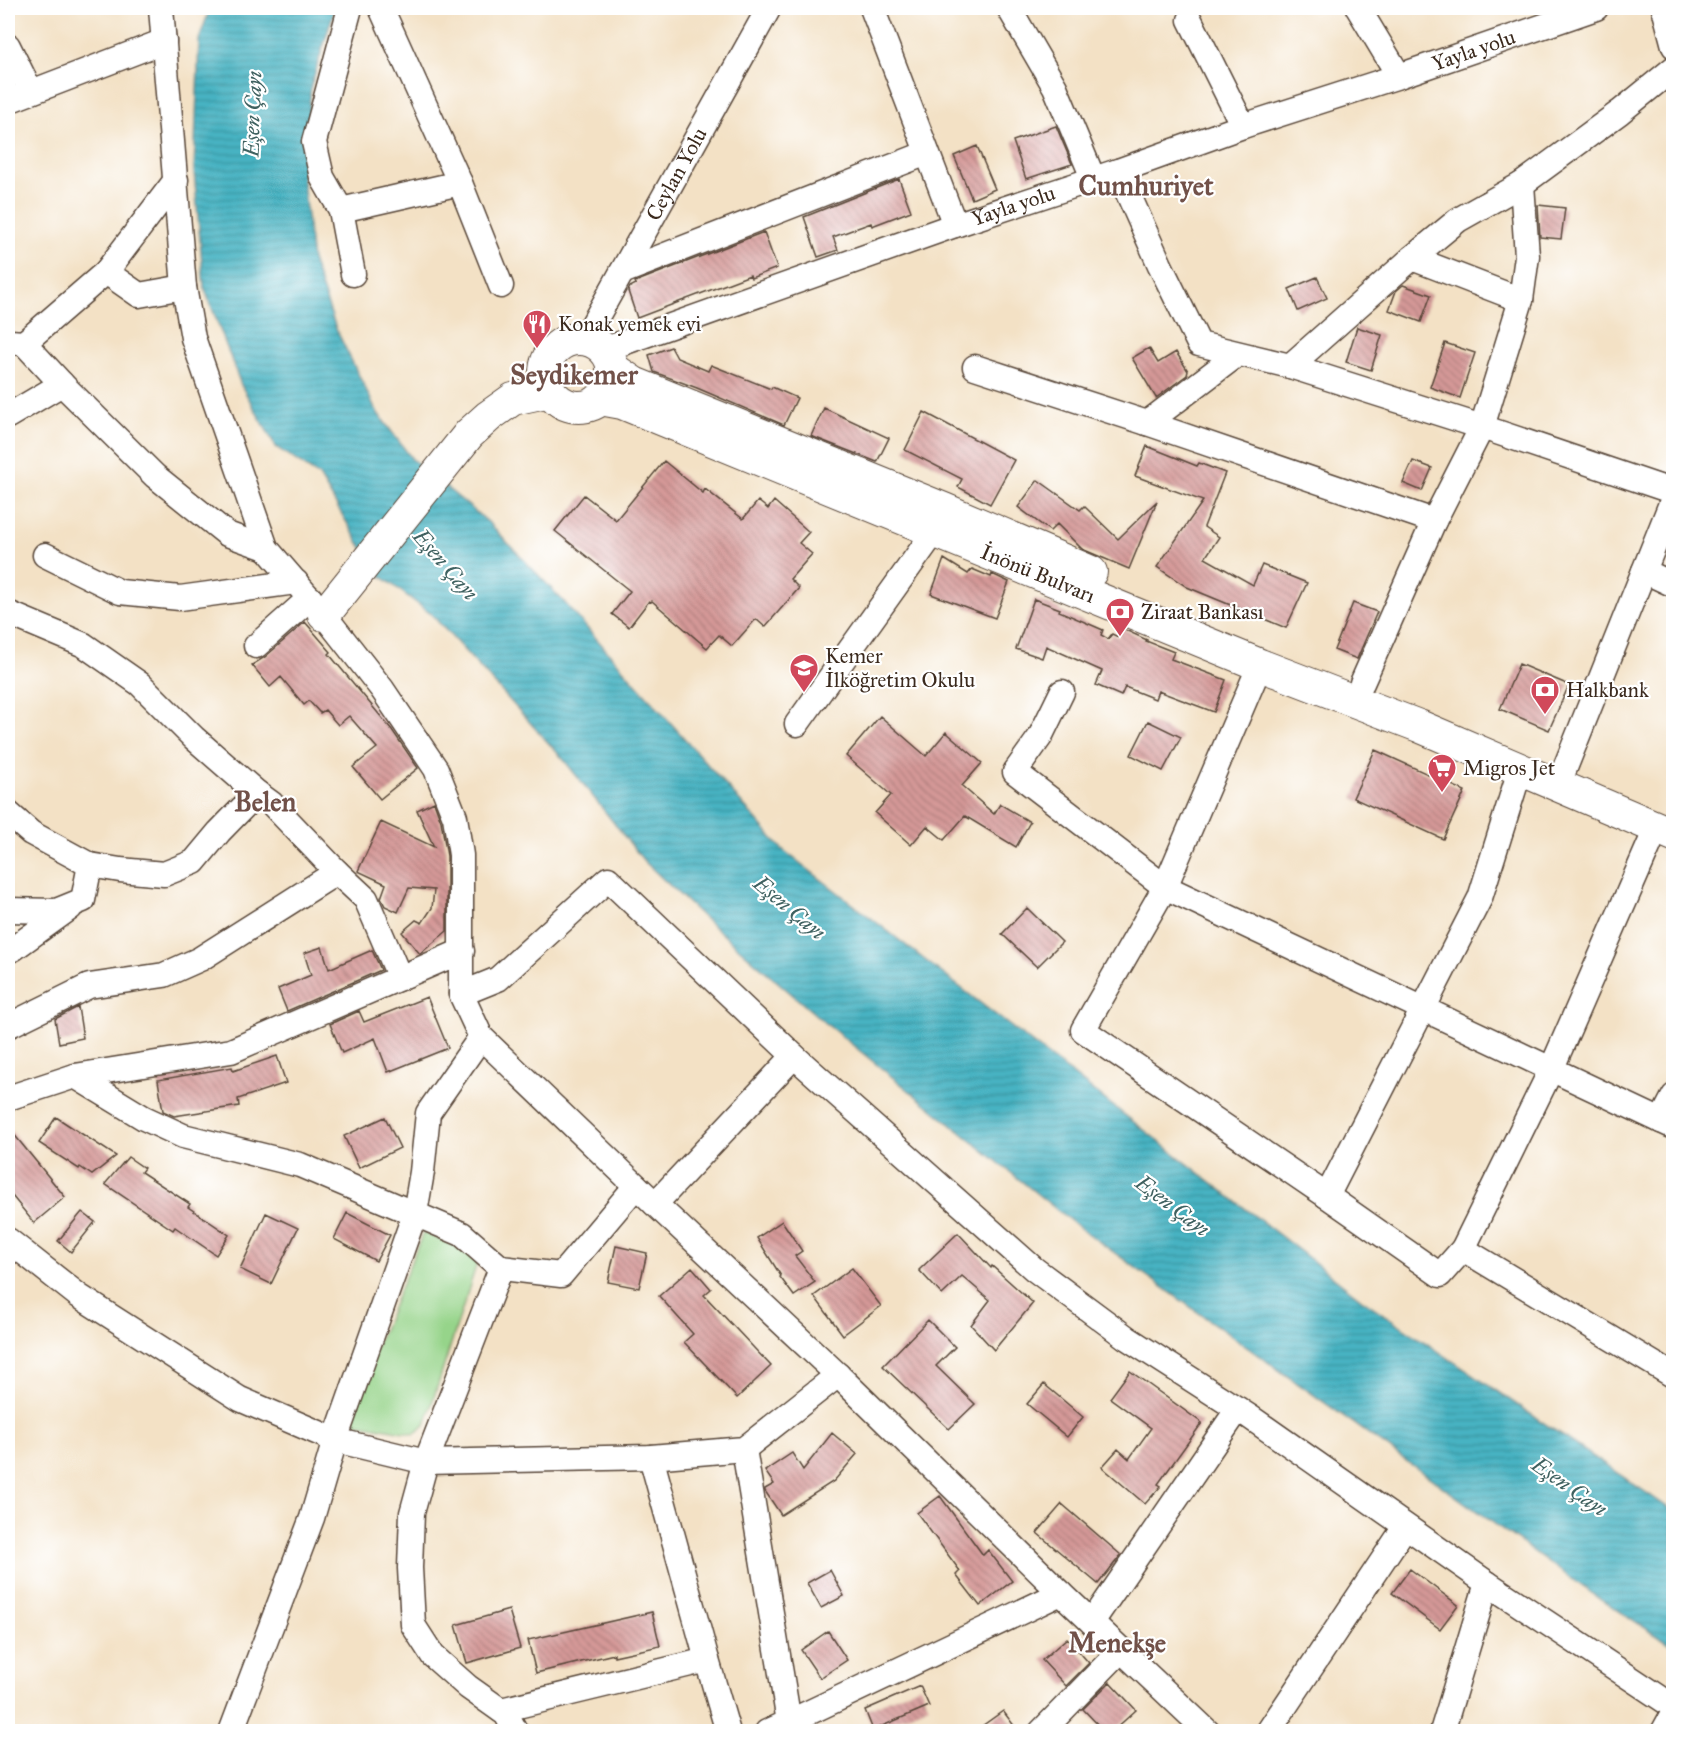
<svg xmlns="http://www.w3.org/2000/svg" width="1681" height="1739" font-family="'IM FELL Great Primer',serif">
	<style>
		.park { fill: #96d48a; stroke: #687f54; stroke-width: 1.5 }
		.water { fill: url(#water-rules); stroke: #406e70; stroke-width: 1.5 }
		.building { fill: url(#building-back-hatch) }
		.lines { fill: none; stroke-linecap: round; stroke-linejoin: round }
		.minor-casing { stroke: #574537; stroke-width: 27 }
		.major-casing { stroke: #574537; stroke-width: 34 }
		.minor { stroke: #fff; stroke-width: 24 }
		.major { stroke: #fff; stroke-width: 32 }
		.labels { text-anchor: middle; stroke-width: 4.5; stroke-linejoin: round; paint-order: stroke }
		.street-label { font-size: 21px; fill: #3b2a1e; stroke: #fff }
		.poi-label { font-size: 21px; fill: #3b2a1e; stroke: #fff; text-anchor: start }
		.water-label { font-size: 22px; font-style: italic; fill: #3f6160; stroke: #fff }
		.district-label { font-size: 27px; font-weight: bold; fill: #715149; stroke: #fff }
	</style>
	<defs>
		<pattern id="water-rules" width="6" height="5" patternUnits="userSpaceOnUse" patternTransform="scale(1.5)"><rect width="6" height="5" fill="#46b3c3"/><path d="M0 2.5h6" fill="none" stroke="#3c929e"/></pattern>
		<pattern id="building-back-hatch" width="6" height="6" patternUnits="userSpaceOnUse" patternTransform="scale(1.5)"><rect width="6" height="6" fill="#d59998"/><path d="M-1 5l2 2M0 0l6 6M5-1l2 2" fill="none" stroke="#ae7d7b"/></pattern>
	</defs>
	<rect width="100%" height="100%" fill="#fff"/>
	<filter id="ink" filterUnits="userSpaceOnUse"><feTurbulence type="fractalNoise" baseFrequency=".0167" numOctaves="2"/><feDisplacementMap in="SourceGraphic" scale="12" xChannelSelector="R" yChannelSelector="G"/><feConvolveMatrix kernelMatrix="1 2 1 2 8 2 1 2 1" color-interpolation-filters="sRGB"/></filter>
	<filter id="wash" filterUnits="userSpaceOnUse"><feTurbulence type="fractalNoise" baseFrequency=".008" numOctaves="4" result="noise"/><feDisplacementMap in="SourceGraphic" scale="24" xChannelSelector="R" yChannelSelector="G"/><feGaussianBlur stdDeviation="1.35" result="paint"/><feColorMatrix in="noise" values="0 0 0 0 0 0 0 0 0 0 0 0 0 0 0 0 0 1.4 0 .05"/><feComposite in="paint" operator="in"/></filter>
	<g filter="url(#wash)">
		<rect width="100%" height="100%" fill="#f3e1c5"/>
		<path class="park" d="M423 1233 470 1251 477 1263 425 1425 414 1434 355 1423 349 1412Z"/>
		<path class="water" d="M210 8H335L311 86 303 181 312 260 337 331 377 412 412 459 488 522 564 602 782 849 1363 1300 1673 1511V1646L1593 1594 1077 1226 824 1022 704 918 644 861 564 760 431 614 377 573 319 476 276 447 241 385 204 287 194 171 199 40Z"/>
		<g id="blocks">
			<path class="building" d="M1056 126 1072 164 1026 179 1013 141Z
				M977 146 995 189 972 199 954 156Z
				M899 179 911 211 872 226 871 223 833 237 838 250 818 257 804 217Z
				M1538 205 1565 208 1561 239 1540 237Z
				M764 232 777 268 751 278 750 275 637 318 628 291 630 287 636 284 635 282Z
				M1317 277 1327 298 1298 311 1289 289Z
				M1403 285 1431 295 1421 322 1389 310 1396 291Z
				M1357 327 1382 335 1371 370 1346 362Z
				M1445 343 1475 353 1460 398 1430 387Z
				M671 347 677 358 708 371 711 365 771 389 772 387 797 398 784 425 697 388 654 372 649 355Z
				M1149 348 1158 363 1176 352 1188 371 1187 375 1156 398 1132 358Z
				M824 408 889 438 877 462 811 436Z
				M924 412 1014 460 990 504 958 487 962 479 905 450Z
				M1147 446 1197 466 1199 463 1225 473 1204 527 1219 537 1205 558 1253 585 1262 565 1307 583 1286 628 1187 587 1157 567 1203 501 1135 476Z
				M664 461 703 493 705 489 743 519 758 501 768 509 774 501 809 532 799 543 812 554 790 579 799 588 765 627 756 619 732 646 719 635 707 648 652 601 651 602 649 601 629 627 612 614 630 591 555 531 584 495 616 520Z
				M1413 461 1432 468 1422 491 1403 483Z
				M1038 480 1080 510 1084 506 1118 539 1157 501 1129 569 1082 549 1057 524 1050 531 1018 507Z
				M944 559 968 574 972 569 991 577 992 574 1009 582 995 618 931 594Z
				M1034 599 1060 609 1059 611 1103 630 1101 635 1108 639 1112 634 1118 637 1121 628 1147 640 1146 641 1174 652 1171 659 1226 680 1214 712 1158 691 1155 699 1125 687 1121 696 1096 685 1102 671 1046 646 1042 658 1016 649Z
				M1353 603 1377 612 1357 659 1334 650Z
				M305 622 331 652 329 654 392 730 418 768 380 799 353 767 377 748 349 716 338 725 325 710 320 713 309 701 304 705 281 677 270 687 252 665 265 657Z
				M1519 664 1569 685 1549 730 1500 709Z
				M880 716 926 756 946 732 982 763 962 786 994 814 1000 804 1030 822 1016 847 965 816 944 840 927 826 911 845 875 813 891 795 846 756Z
				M1148 721 1181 737 1163 771 1131 755Z
				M1375 750 1465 791 1443 839 1353 798Z
				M434 802 441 821 447 856V931L420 954 402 932 416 920 422 923 432 908 434 890 409 888 398 912 385 906 381 898 386 884 358 871 381 822 434 847 417 810Z
				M1027 908 1062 942 1037 967 1002 934Z
				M322 947 329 969 372 950 381 970 287 1011 278 989 311 975 304 953Z
				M427 997 448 1048 388 1072 375 1038 342 1053 330 1024 359 1011 364 1022Z
				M78 1007 83 1038 59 1043 55 1019Z
				M277 1056 286 1083 238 1099 239 1106 174 1116 163 1111 158 1080 232 1067 233 1071Z
				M56 1117 116 1156 92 1175 80 1167 79 1169 39 1143Z
				M385 1117 400 1148 359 1168 344 1136Z
				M8 1127 65 1197 34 1223 8 1191Z
				M128 1157 144 1168 141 1172 190 1204 188 1207 229 1235 216 1255 175 1227 173 1230 105 1184Z
				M82 1212 95 1222 71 1252 58 1241Z
				M266 1213 298 1228 271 1284 240 1269Z
				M347 1213 390 1235 376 1261 334 1239Z
				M782 1221 802 1251 795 1256 815 1282 794 1296 780 1277 781 1276 757 1238Z
				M958 1233 991 1268 992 1266 1033 1303 994 1350 971 1325 990 1300 962 1276 942 1295 919 1270Z
				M616 1246 647 1253 639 1288 608 1282Z
				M692 1267 711 1289 704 1295 771 1366 737 1398 684 1342 693 1334 659 1296Z
				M852 1268 881 1306 843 1335 814 1296Z
				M928 1320 955 1347 936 1366 975 1404 949 1429 883 1366Z
				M1130 1371 1202 1423 1158 1484 1161 1486 1145 1504 1102 1467 1118 1449 1129 1459 1151 1428 1110 1398Z
				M1044 1384 1083 1417 1067 1437 1027 1404Z
				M832 1433 857 1454 834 1481 781 1515 765 1491V1489L774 1484 765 1471 792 1453 803 1470Z
				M940 1496 983 1555 988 1550 1012 1581 980 1606 956 1575 960 1571 917 1513Z
				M1062 1504 1121 1555 1098 1584 1037 1533Z
				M1410 1569 1458 1605 1440 1629 1392 1593Z
				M830 1570 844 1596 821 1608 807 1583Z
				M509 1610 520 1648 467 1663 456 1625Z
				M652 1612 660 1646 614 1656V1654L536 1673 528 1640Z
				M828 1631 847 1660 820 1678 801 1650Z
				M1067 1638 1089 1663 1066 1686 1042 1660Z
				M1110 1682 1136 1710 1113 1731H1104L1083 1709Z
				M920 1686 929 1706 873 1730 865 1710Z
				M1003 1711 1018 1731H975Z"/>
		</g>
	</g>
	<g filter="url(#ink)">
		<use href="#blocks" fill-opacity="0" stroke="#574537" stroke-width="1.5"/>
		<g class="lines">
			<g class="minor-casing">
				<g id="minor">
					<path d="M161 8 184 287 193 338 266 548 324 615 382 689 436 769 455 817 461 855V994L481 1037 655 1204 838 1375 1061 1593 1208 1732"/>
					<path d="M350 8 314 142 322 177 341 210 353 274"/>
					<path d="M381 8 460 183 501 286"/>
					<path d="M872 8 955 225"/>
					<path d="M1009 8 1055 87 1093 178"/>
					<path d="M1358 8 1399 76"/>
					<path d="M1664 8 1674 46"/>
					<path d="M1190 20 1243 126"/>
					<path d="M8 46 31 92"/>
					<path d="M8 101 164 41"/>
					<path d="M1118 171 1160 265 1199 344 1290 366 1482 427 1674 492"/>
					<path d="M341 210 460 183"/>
					<path d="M1412 258 1521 300"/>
					<path d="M106 272 139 295 184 287"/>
					<path d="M622 272 927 153"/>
					<path id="s1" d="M584 340 769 8"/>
					<path d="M10 342 24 343 106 272 176 180"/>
					<path d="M24 343 62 384 155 476 227 534 266 548"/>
					<path id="s2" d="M603 350 955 225 1118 171 1243 126 1399 76 1596 8"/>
					<path d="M1290 366 1412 258 1458 220 1522 184 1620 112 1674 68"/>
					<path d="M975 367 1147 423 1434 521"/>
					<path d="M8 416 62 384"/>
					<path d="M1147 423 1238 354"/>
					<path d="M45 555 120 592 180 598 296 582"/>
					<path d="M1644 571 1674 585"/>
					<path d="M8 613 84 645 140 684 194 738 257 793 272 804 337 872 366 899 400 978"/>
					<path d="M256 646 310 598"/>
					<path d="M1260 665 1165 887 1083 1030 1327 1196 1440 1275 1463 1249 1551 1070 1657 827"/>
					<path d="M1362 683 1434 521 1482 427 1521 300 1527 256 1522 184"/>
					<path d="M1062 692 1040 737 1015 772 1165 887 1674 1127"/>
					<path d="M797 724 935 531"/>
					<path d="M1565 768 1674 496"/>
					<path d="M8 813 31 833 90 865 120 870 164 874 194 862 219 832 257 793"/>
					<path d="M8 910 56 911 83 900 90 865"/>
					<path d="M8 949H13L70 908"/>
					<path d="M461 994 498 979 608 879 794 1056 1034 1269 1127 1338 1250 1417 1487 1583 1674 1707"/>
					<path d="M8 1026 89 986 164 975 200 959 337 872"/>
					<path d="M75 1076 144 1118 183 1136 300 1165 462 1234 501 1268 561 1275 636 1186"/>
					<path d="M8 1098 75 1076 231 1051 462 951"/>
					<path d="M1661 1121 1674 1096"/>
					<path d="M1327 1196 1480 898 1520 770"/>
					<path d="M655 1204 794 1056"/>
					<path d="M8 1240 79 1296 240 1399 335 1440 426 1462 651 1457 744 1449 838 1375"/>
					<path d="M1463 1249 1674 1376"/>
					<path d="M501 1268 426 1462 412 1513 410 1568 413 1625 433 1656 468 1687 506 1714 516 1732"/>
					<path d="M744 1449 789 1722"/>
					<path d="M651 1457 707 1660 728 1732"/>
					<path d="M1092 1622 1238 1409"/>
					<path d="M501 1710 707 1660"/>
					<path d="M231 1732 312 1518 335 1440 415 1213 422 1172 428 1113 481 1037"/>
					<path d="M767 1732 789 1722 1061 1593"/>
					<path d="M1041 1732 1121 1650"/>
					<path d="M1268 1732 1405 1527"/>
					<path d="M1442 1732 1487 1583"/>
					<path d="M1663 1732 1674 1712"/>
				</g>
			</g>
			<g class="major-casing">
				<g id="major">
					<circle cx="579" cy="373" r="34"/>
					<path d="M612 368 634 383 944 509 1091 572"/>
					<path id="s3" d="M600 399 622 403 1260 665 1419 726 1674 835"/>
					<path d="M324 615 469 434 489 416 513 399 550 391"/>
				</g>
			</g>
			<use href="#minor" class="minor"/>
			<use href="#major" class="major"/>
		</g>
	</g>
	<defs>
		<g id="restaurant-pin" transform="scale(1.5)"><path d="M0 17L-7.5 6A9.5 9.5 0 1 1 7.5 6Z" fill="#d1495b" stroke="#fff"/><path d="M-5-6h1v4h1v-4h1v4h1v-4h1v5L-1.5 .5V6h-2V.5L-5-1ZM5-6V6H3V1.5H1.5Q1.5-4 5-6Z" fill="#fff"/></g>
		<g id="bank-pin" transform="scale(1.5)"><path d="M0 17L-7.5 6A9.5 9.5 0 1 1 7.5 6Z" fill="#d1495b" stroke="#fff"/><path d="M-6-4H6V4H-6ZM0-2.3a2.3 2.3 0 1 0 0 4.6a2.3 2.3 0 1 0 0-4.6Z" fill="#fff"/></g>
		<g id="school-pin" transform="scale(1.5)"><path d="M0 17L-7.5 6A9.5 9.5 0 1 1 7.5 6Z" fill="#d1495b" stroke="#fff"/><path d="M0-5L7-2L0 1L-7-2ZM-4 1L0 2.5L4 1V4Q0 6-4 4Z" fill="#fff"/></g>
		<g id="supermarket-pin" transform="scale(1.5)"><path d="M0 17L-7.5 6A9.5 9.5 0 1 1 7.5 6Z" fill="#d1495b" stroke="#fff"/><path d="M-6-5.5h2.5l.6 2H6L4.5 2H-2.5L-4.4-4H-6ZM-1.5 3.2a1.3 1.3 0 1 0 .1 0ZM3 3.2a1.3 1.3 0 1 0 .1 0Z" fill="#fff"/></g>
	</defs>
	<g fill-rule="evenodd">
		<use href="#restaurant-pin" x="537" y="324"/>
		<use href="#bank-pin" x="1120" y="612"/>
		<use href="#school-pin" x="804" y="668"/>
		<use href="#bank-pin" x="1545" y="690"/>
		<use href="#supermarket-pin" x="1442" y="768"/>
	</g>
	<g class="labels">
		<g class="street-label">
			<text dy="7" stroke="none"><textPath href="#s2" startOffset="921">Yayla yolu</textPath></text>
			<text dy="7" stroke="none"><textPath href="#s1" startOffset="190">Ceylan Yolu</textPath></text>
			<text dy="7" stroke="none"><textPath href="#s2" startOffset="435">Yayla yolu</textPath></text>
			<text dy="7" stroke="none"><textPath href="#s3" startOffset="472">İnönü Bulvarı</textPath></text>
		</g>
		<g class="poi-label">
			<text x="558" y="331">Konak yemek evi</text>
			<text x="1141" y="619">Ziraat Bankası</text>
			<text x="825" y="663">Kemer<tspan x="825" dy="24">İlköğretim Okulu</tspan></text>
			<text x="1566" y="697">Halkbank</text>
			<text x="1463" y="775">Migros Jet</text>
		</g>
		<g class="water-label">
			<text transform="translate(252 114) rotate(-88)" y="8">Eşen Çayı</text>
			<text transform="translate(446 564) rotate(49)" y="8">Eşen Çayı</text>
			<text transform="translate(790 907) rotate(40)" y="8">Eşen Çayı</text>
			<text transform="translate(1173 1205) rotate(37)" y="8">Eşen Çayı</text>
			<text transform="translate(1570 1486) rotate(35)" y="8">Eşen Çayı</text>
		</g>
		<g class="district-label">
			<text x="1146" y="195">Cumhuriyet</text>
			<text x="574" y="384">Seydikemer</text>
			<text x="265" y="811">Belen</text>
			<text x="1117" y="1652">Menekşe</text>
		</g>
	</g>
	<rect width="1681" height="1739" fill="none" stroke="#fff" stroke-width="30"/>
</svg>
